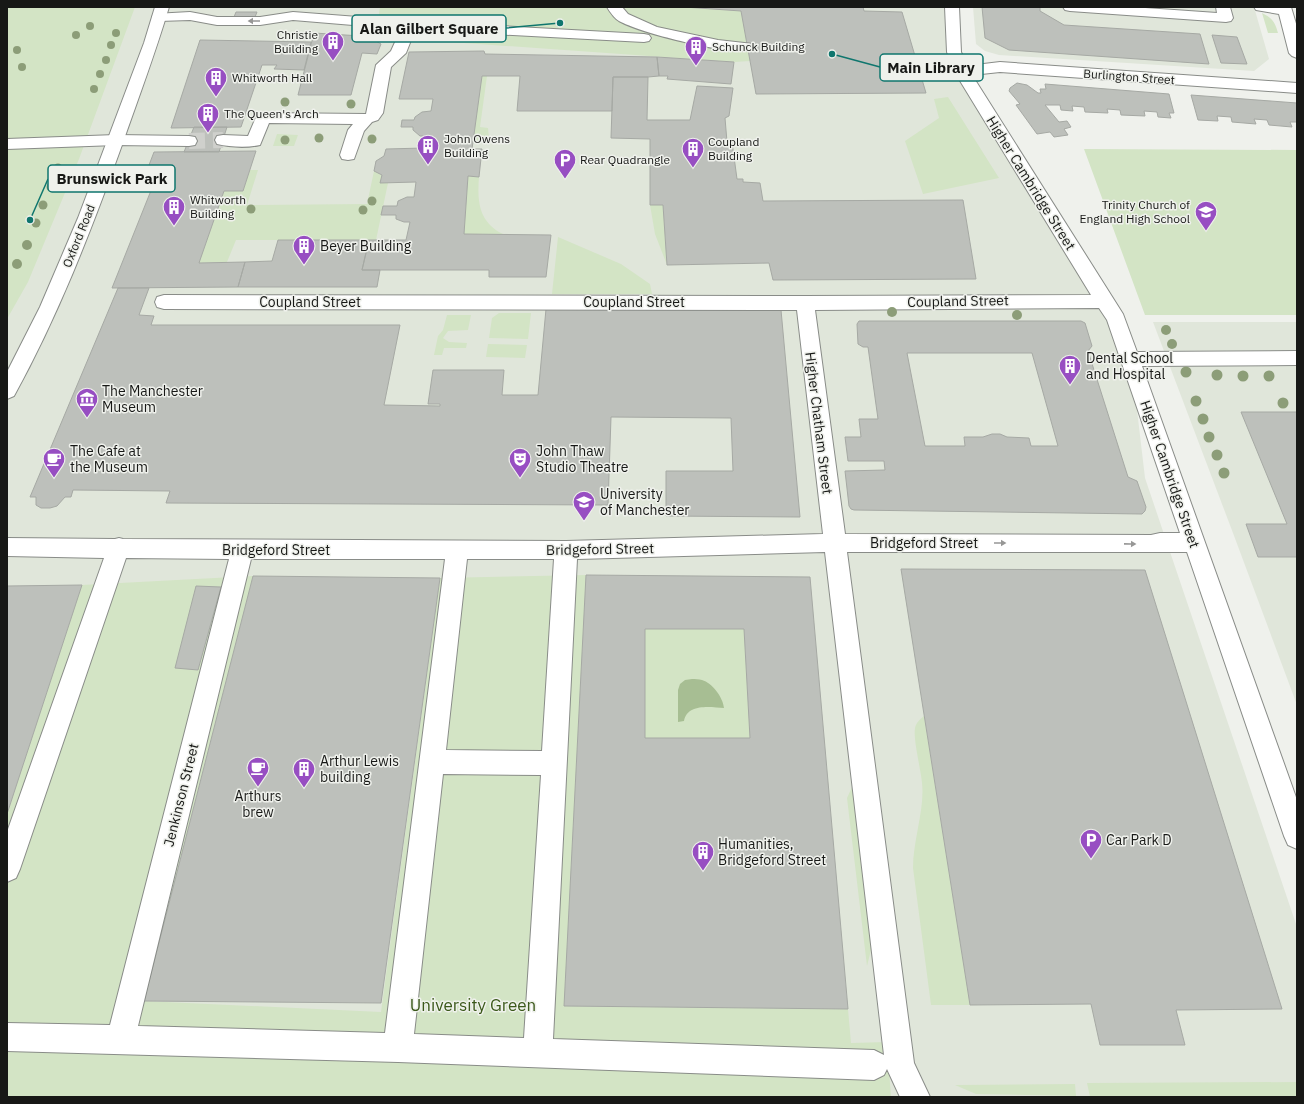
<svg xmlns="http://www.w3.org/2000/svg" width="1304" height="1104" font-family="'IBM Plex Sans',sans-serif">
	<style>
		.built { fill: #e0e6da }
		.green { fill: #d3e4c5 }
		.water { fill: #a7be93 }
		.building { fill: #bdc0bb; stroke: #a6a9a4; fill-rule: evenodd }
		.lines { fill: none; stroke-linecap: round; stroke-linejoin: round }
		.minor-tunnel { stroke: #cfd0cc; stroke-width: 16; stroke-dasharray: 16 8; stroke-linecap: butt }
		.minor-casing { stroke: #898c88; stroke-width: 2 }
		.major-casing { stroke: #898c88; stroke-width: 2 }
		.minor { fill: #fff; fill-rule: evenodd }
		.major { fill: #fff; fill-rule: evenodd }
		.tree { fill: #8c9d78 }
		.oneway { fill: #979796 }
		.labels { text-anchor: middle; stroke-width: 3; stroke-linejoin: round; paint-order: stroke }
		.far-poi-label { font-size: 12px; fill: #171816; stroke: #eff1ec; text-anchor: start }
		.far-street-label { font-size: 12px; fill: #171816; stroke: #eff1ec }
		.street-label { font-size: 14px; fill: #171816; stroke: #eff1ec }
		.poi-label { font-size: 14px; fill: #171816; stroke: #eff1ec; text-anchor: start }
		.near-park-label { font-size: 17px; fill: #3b581a; stroke: #eff1ec }
		.leader { fill: none; stroke: #0f766e; stroke-width: 1.5 }
		.callout-dot { fill: #0f766e; stroke: #eff1ec; stroke-width: 1.5 }
		.callout { fill: #eff1ec; stroke: #0f766e; stroke-width: 1.5 }
		.callout-label { font-size: 15px; text-anchor: middle; font-weight: bold; fill: #171816 }
	</style>
	<rect width="100%" height="100%" fill="#eff1ec"/>
	<path class="built" d="M7 7H952L954 52 1131 359 1145 478 1297 927V1097H7Z
		M973 7H1254L1269 59 1254 71 999 55 985 51 976 44Z
		M1153 322H1297V705L1233 533Z"/>
	<path class="green" d="M7 7H135L79 159 28 282 7 319Z
		M380 7H684L741 11 750 61 734 62 393 38 389 35H376Z
		M1262 13C1272 18 1275 22 1278 33H1268Z
		M482 76H487L480 127 488 128 489 138 483 141H473Z
		M948 97 999 178 923 194 905 141 939 118 934 99Z
		M277 134 298 135 294 146H273Z
		M1084 149 1297 150V315H1145Z
		M250 170H258L247 205 367 204 374 171 382 175 381 183H388L376 240H236L227 262 199 263 224 191H243Z
		M468 176 479 177C477 202 479 222 503 234H464Z
		M650 205H663L667 265 655 234Z
		M558 237 621 264 650 284 652 294H552Z
		M499 313H531L528 339 489 338 492 318Z
		M447 315H471L468 330 448 331 443 338 449 342 467 343 466 348H444L442 355H434L438 336 443 330Z
		M488 344 527 345 525 358 486 357Z
		M586 575 564 1006 848 1009 851 1043 887 1042 891 1097H7V814L82 585 253 576 144 1001 381 1012 440 578Z
		M645 629H744L750 738H645Z
		M924 716 970 1005H931L913 868C913 840 925 809 922 783 921 770 913 740 915 728 916 723 920 719 924 716Z
		M853 785 874 938 867 966 847 798Z
		M1297 1082V1097H1090L1087 1083Z
		M1075 1084 1076 1096 976 1094 955 1085Z"/>
	<path class="water" d="M692 679C695 679 699 679 702 680 712 683 723 697 724 708 711 707 687 703 684 721L678 722V690L680 684 685 680Z"/>
	<path class="building" d="M684 7H863L864 11 902 12 926 93 756 94 741 11Z
		M982 7H1040V11L1064 25 1200 34 1209 64 1009 50 985 38Z
		M236 12H257L255 17H234Z
		M314 33 361 36 360 40H374L381 44 377 54 362 53 351 95H298Z
		M1212 35 1237 37 1247 64 1221 63Z
		M200 40 311 42 304 70 274 69 277 65H262L241 127 171 128Z
		M484 51 485 54 657 57 659 76 648 77H613L612 111H517L520 76H482L472 149H482L479 177 468 176 464 234 551 235 546 277H489V270H362L369 240H406L410 222H404L396 219V215H381L383 206H397L398 201 407 197H414L416 182 380 183 382 175 374 171 376 161 384 156 386 149 424 148 426 136H420L413 130V127H401L402 120H414L415 117 422 112 431 111 433 99H399L409 52Z
		M657 57 734 62 731 84 667 79 668 76H659Z
		M613 77H648L647 120H690L697 86 733 88 729 116 725 118 727 142H732L737 179H743V182L760 183 763 201 963 200 976 279 773 280 769 263 667 265 663 205H650V139L611 138Z
		M1017 83 1027 85 1038 93H1041L1040 89H1046L1045 84 1169 94 1174 113H1169L1171 118 1158 117 1157 112 1144 111 1145 116 1121 115 1120 110 1107 109 1108 113 1085 112 1084 107 1072 106 1073 111 1061 110 1060 105H1045L1059 122 1067 121 1071 127 1064 129 1068 135 1054 137 1050 132 1037 134 1016 105 1020 104 1009 91 1010 88Z
		M1191 95 1297 103V122H1290L1292 127 1269 125 1267 120 1254 119 1256 124 1232 122 1231 117 1217 116 1218 121 1198 120Z
		M194 127H227L219 152H184Z
		M256 151 243 191H224L199 263 245 262 238 287 112 288 158 173H146L154 152Z
		M278 240H369L362 270H380L377 287H238L245 262 272 261Z
		M118 288H149L139 315 154 316 151 325H400L384 405 440 406V404H428L433 370H504L502 395H538L546 309 781 310 800 517 666 516V471H733L731 418 611 417 608 505 166 503 170 491 73 490 71 497H65L57 506 50 508H41L36 505V497H30Z
		M859 321H1081L1085 323 1092 346 1088 351 1128 477 1137 481 1146 507 1145 511 1142 514 854 510 851 509 849 506 845 471 885 470 884 461H848L845 437H861L859 419H878L868 347H863L858 344 857 324ZM907 353H1032L1058 446H1031L1029 438 1007 437 1000 434H992L983 437H964L965 446H925Z
		M1241 412H1297V557H1258L1246 524H1287Z
		M901 569 1145 570 1282 1009 1176 1010 1185 1045H1100L1091 1004 970 1005Z
		M586 575 810 577 848 1009 564 1006ZM645 629H744L750 738H645Z
		M253 576 440 578 381 1003 144 1001Z
		M82 585 7 814V586Z
		M196 586 221 587 198 670 175 668Z"/>
	<g class="lines">
		<path class="minor-tunnel" d="M189 141 223 140"/>
		<g class="minor-casing">
			<path id="minor" d="M607 7H622L628 14 657 27 718 40 753 44 755 47 753 50C730 56 641 33 619 21 614 18 610 12 607 7Z
				M945 7H959L961 52 967 66 1000 62 1297 83V93L1000 72 972 75 1123 314 1137 352 1297 351V365L1142 366 1297 800V849L1288 845 1284 836 1187 552H847L914 1063 930 1097H900L887 1069 884 1075 874 1080 398 1062 7 1051V1023L110 1025 229 559 126 558 20 869 16 878 7 882V832L104 558 7 556V538L115 539 119 538 123 539 566 541 823 534 797 310 164 309 157 307 155 302 157 297 164 295 805 296 1091 295 954 71 947 52ZM1099 308 1107 320 1180 533H1160L1151 535 845 534 815 310ZM825 552 884 1055 874 1050 553 1039 577 559ZM251 559H445L385 1033 138 1026ZM467 559H554L542 751 446 750ZM443 774 541 775 524 1038 414 1034Z
				M1063 7H1131L1217 13 1216 7H1230L1233 18 1231 21 1226 22 1070 11 1065 10Z
				M1254 7H1291L1297 27V58L1292 56 1289 53 1279 14 1256 10Z
				M190 12 217 17H260L293 12 410 21 644 34 649 35 651 38 649 41 644 42 415 30 406 53 391 67 383 113 378 120 372 122 364 131 354 159 348 160 342 159 340 155 348 130 353 124 269 123 260 145C247 148 230 147 217 144L215 140 217 136 223 135 248 136 257 115 263 113 366 114 376 65 391 51 401 29 293 20 260 25H217L190 20 159 21 154 20 152 17 154 14Z
				M116 135 189 136 195 137 197 141 195 145 189 146 116 145 7 149V139Z"/>
		</g>
		<g class="major-casing">
			<path id="major" d="M155 7H169C155 54 138 99 122 145 91 231 58 316 14 396L7 399V372L40 307 78 218 144 43Z"/>
		</g>
		<use href="#minor" class="minor"/>
		<use href="#major" class="major"/>
	</g>
	<g class="tree">
		<circle cx="90" cy="26" r="4"/>
		<circle cx="116" cy="33" r="4"/>
		<circle cx="76" cy="35" r="4"/>
		<circle cx="111" cy="45" r="4"/>
		<circle cx="17" cy="50" r="4"/>
		<circle cx="106" cy="60" r="4"/>
		<circle cx="22" cy="67" r="4"/>
		<circle cx="100" cy="74" r="4"/>
		<circle cx="94" cy="89" r="4"/>
		<circle cx="285" cy="102" r="4.5"/>
		<circle cx="351" cy="104" r="4.5"/>
		<circle cx="319" cy="138" r="4.5"/>
		<circle cx="372" cy="139" r="4.5"/>
		<circle cx="285" cy="140" r="4.5"/>
		<circle cx="58" cy="168" r="4.5"/>
		<circle cx="51" cy="187" r="4.5"/>
		<circle cx="372" cy="201" r="4.5"/>
		<circle cx="43" cy="205" r="4.5"/>
		<circle cx="251" cy="209" r="4.5"/>
		<circle cx="363" cy="210" r="4.5"/>
		<circle cx="36" cy="223" r="4.5"/>
		<circle cx="27" cy="245" r="5"/>
		<circle cx="17" cy="264" r="5"/>
		<circle cx="892" cy="312" r="5"/>
		<circle cx="1017" cy="315" r="5"/>
		<circle cx="1166" cy="330" r="5"/>
		<circle cx="1172" cy="344" r="5"/>
		<circle cx="1186" cy="372" r="5.5"/>
		<circle cx="1217" cy="375" r="5.5"/>
		<circle cx="1243" cy="376" r="5.5"/>
		<circle cx="1269" cy="376" r="5.5"/>
		<circle cx="1196" cy="401" r="5.5"/>
		<circle cx="1283" cy="403" r="5.5"/>
		<circle cx="1203" cy="419" r="5.5"/>
		<circle cx="1209" cy="437" r="5.5"/>
		<circle cx="1217" cy="455" r="5.5"/>
		<circle cx="1224" cy="473" r="5.5"/>
	</g>
	<defs><path id="oneway-solid" d="M-6-.8H1V-3.2L6.5 0L1 3.2V.8H-6Z"/></defs>
	<g class="oneway">
		<use href="#oneway-solid" transform="translate(254 21) rotate(180)"/>
		<use href="#oneway-solid" transform="translate(1000 543)"/>
		<use href="#oneway-solid" transform="translate(1130 544) rotate(1)"/>
	</g>
	<defs>
		<g id="building-pin" transform="scale(1.15)"><path d="M0 17L-7.5 6A9.5 9.5 0 1 1 7.5 6Z" fill="#974ec2" stroke="#eff1ec"/><path d="M-4-6H4V6H1V3H-1V6H-4ZM-2.5-4.3h1.7v1.8h-1.7ZM.8-4.3h1.7v1.8H.8ZM-2.5-1h1.7V.8h-1.7ZM.8-1h1.7V.8H.8Z" fill="#fff"/></g>
		<g id="parking-pin" transform="scale(1.15)"><path d="M0 17L-7.5 6A9.5 9.5 0 1 1 7.5 6Z" fill="#974ec2" stroke="#eff1ec"/><path d="M-3.5-5.5H1a3.5 3.5 0 0 1 0 7H-1V5.5H-3.5ZM-1-3.4V-.6H.8a1.4 1.4 0 0 0 0-2.8Z" fill="#fff"/></g>
		<g id="school-pin" transform="scale(1.15)"><path d="M0 17L-7.5 6A9.5 9.5 0 1 1 7.5 6Z" fill="#974ec2" stroke="#eff1ec"/><path d="M0-5L7-2L0 1L-7-2ZM-4 1L0 2.5L4 1V4Q0 6-4 4Z" fill="#fff"/></g>
		<g id="museum-pin" transform="scale(1.15)"><path d="M0 17L-7.5 6A9.5 9.5 0 1 1 7.5 6Z" fill="#974ec2" stroke="#eff1ec"/><path d="M0-6L6-3V-2H-6V-3ZM-5-1h2V3h-2ZM-1-1h2V3h-2ZM3-1h2V3H3ZM-6 4H6V6H-6Z" fill="#fff"/></g>
		<g id="cafe-pin" transform="scale(1.15)"><path d="M0 17L-7.5 6A9.5 9.5 0 1 1 7.5 6Z" fill="#974ec2" stroke="#eff1ec"/><path d="M-5.5-4.5H6V0H3Q3 3.5 0 3.5H-2.5Q-5.5 3.5-5.5 0ZM3-3.2v2h1.7v-2ZM-6 4.5H4V6H-6Z" fill="#fff"/></g>
		<g id="theatre-pin" transform="scale(1.15)"><path d="M0 17L-7.5 6A9.5 9.5 0 1 1 7.5 6Z" fill="#974ec2" stroke="#eff1ec"/><path d="M-5-5.5Q0-4 5-5.5V0Q5 5 0 6Q-5 5-5 0ZM-3.3-2.5H-1v1.5H-3.3ZM1-2.5H3.3v1.5H1ZM-2.8 1Q0 5.5 2.8 1Z" fill="#fff"/></g>
		<g id="university-pin" transform="scale(1.15)"><path d="M0 17L-7.5 6A9.5 9.5 0 1 1 7.5 6Z" fill="#974ec2" stroke="#eff1ec"/><path d="M0-5L7-2L0 1L-7-2ZM-4 1L0 2.5L4 1V4Q0 6-4 4Z" fill="#fff"/></g>
	</defs>
	<g fill-rule="evenodd">
		<use href="#building-pin" x="333" y="42"/>
		<use href="#building-pin" x="696" y="47"/>
		<use href="#building-pin" x="216" y="78"/>
		<use href="#building-pin" x="208" y="114"/>
		<use href="#building-pin" x="428" y="146"/>
		<use href="#building-pin" x="693" y="149"/>
		<use href="#parking-pin" x="565" y="160"/>
		<use href="#building-pin" x="174" y="207"/>
		<use href="#school-pin" x="1206" y="212"/>
		<use href="#building-pin" x="304" y="246"/>
		<use href="#building-pin" x="1070" y="366"/>
		<use href="#museum-pin" x="87" y="399"/>
		<use href="#cafe-pin" x="54" y="459"/>
		<use href="#theatre-pin" x="520" y="459"/>
		<use href="#university-pin" x="584" y="502"/>
		<use href="#cafe-pin" x="258" y="768"/>
		<use href="#building-pin" x="304" y="769"/>
		<use href="#parking-pin" x="1091" y="840"/>
		<use href="#building-pin" x="703" y="852"/>
	</g>
	<g class="labels">
		<g class="far-poi-label">
			<text x="318" y="39" text-anchor="end">Christie<tspan x="318" dy="14">Building</tspan></text>
			<text x="712" y="51">Schunck Building</text>
			<text x="232" y="82">Whitworth Hall</text>
			<text x="224" y="118">The Queen's Arch</text>
			<text x="444" y="143">John Owens<tspan x="444" dy="14">Building</tspan></text>
			<text x="708" y="146">Coupland<tspan x="708" dy="14">Building</tspan></text>
			<text x="580" y="164">Rear Quadrangle</text>
			<text x="190" y="204">Whitworth<tspan x="190" dy="14">Building</tspan></text>
			<text x="1190" y="209" text-anchor="end">Trinity Church of<tspan x="1190" dy="14">England High School</tspan></text>
		</g>
		<g class="far-street-label">
			<text transform="translate(1129 77) rotate(4)" y="4">Burlington Street</text>
			<text transform="translate(79 236) rotate(-68)" y="4">Oxford Road</text>
		</g>
		<g class="street-label">
			<text transform="translate(1031 183) rotate(58)" y="5">Higher Cambridge Street</text>
			<text transform="translate(958 301) rotate(-1)" y="5">Coupland Street</text>
			<text x="310" y="307">Coupland Street</text>
			<text x="634" y="307">Coupland Street</text>
			<text transform="translate(819 423) rotate(83)" y="5">Higher Chatham Street</text>
			<text transform="translate(1170 474) rotate(71)" y="5">Higher Cambridge Street</text>
			<text x="924" y="548">Bridgeford Street</text>
			<text transform="translate(600 549) rotate(-1)" y="5">Bridgeford Street</text>
			<text x="276" y="555">Bridgeford Street</text>
			<text transform="translate(181 795) rotate(-76)" y="5">Jenkinson Street</text>
		</g>
		<g class="poi-label">
			<text x="320" y="251">Beyer Building</text>
			<text x="1086" y="363">Dental School<tspan x="1086" dy="16">and Hospital</tspan></text>
			<text x="102" y="396">The Manchester<tspan x="102" dy="16">Museum</tspan></text>
			<text x="70" y="456">The Cafe at<tspan x="70" dy="16">the Museum</tspan></text>
			<text x="536" y="456">John Thaw<tspan x="536" dy="16">Studio Theatre</tspan></text>
			<text x="600" y="499">University<tspan x="600" dy="16">of Manchester</tspan></text>
			<text x="320" y="766">Arthur Lewis<tspan x="320" dy="16">building</tspan></text>
			<text x="258" y="801" text-anchor="middle">Arthurs<tspan x="258" dy="16">brew</tspan></text>
			<text x="1106" y="845">Car Park D</text>
			<text x="718" y="849">Humanities,<tspan x="718" dy="16">Bridgeford Street</tspan></text>
		</g>
		<g class="near-park-label">
			<text x="473" y="1011">University Green</text>
		</g>
	</g>
	<path class="leader" d="M560 23L506 28M832 54L880 67M30 220L48 179"/>
	<g class="callout-dot">
		<circle cx="560" cy="23" r="4"/>
		<circle cx="832" cy="54" r="4"/>
		<circle cx="30" cy="220" r="4"/>
	</g>
	<g class="callout">
		<rect x="352" y="15" width="154" height="27" rx="4"/>
		<rect x="880" y="54" width="103" height="27" rx="4"/>
		<rect x="48" y="165" width="127" height="27" rx="4"/>
	</g>
	<g class="callout-label">
		<text x="429" y="34">Alan Gilbert Square</text>
		<text x="931" y="73">Main Library</text>
		<text x="112" y="184">Brunswick Park</text>
	</g>
	<rect width="1304" height="1104" fill="none" stroke="#171816" stroke-width="16"/>
</svg>
